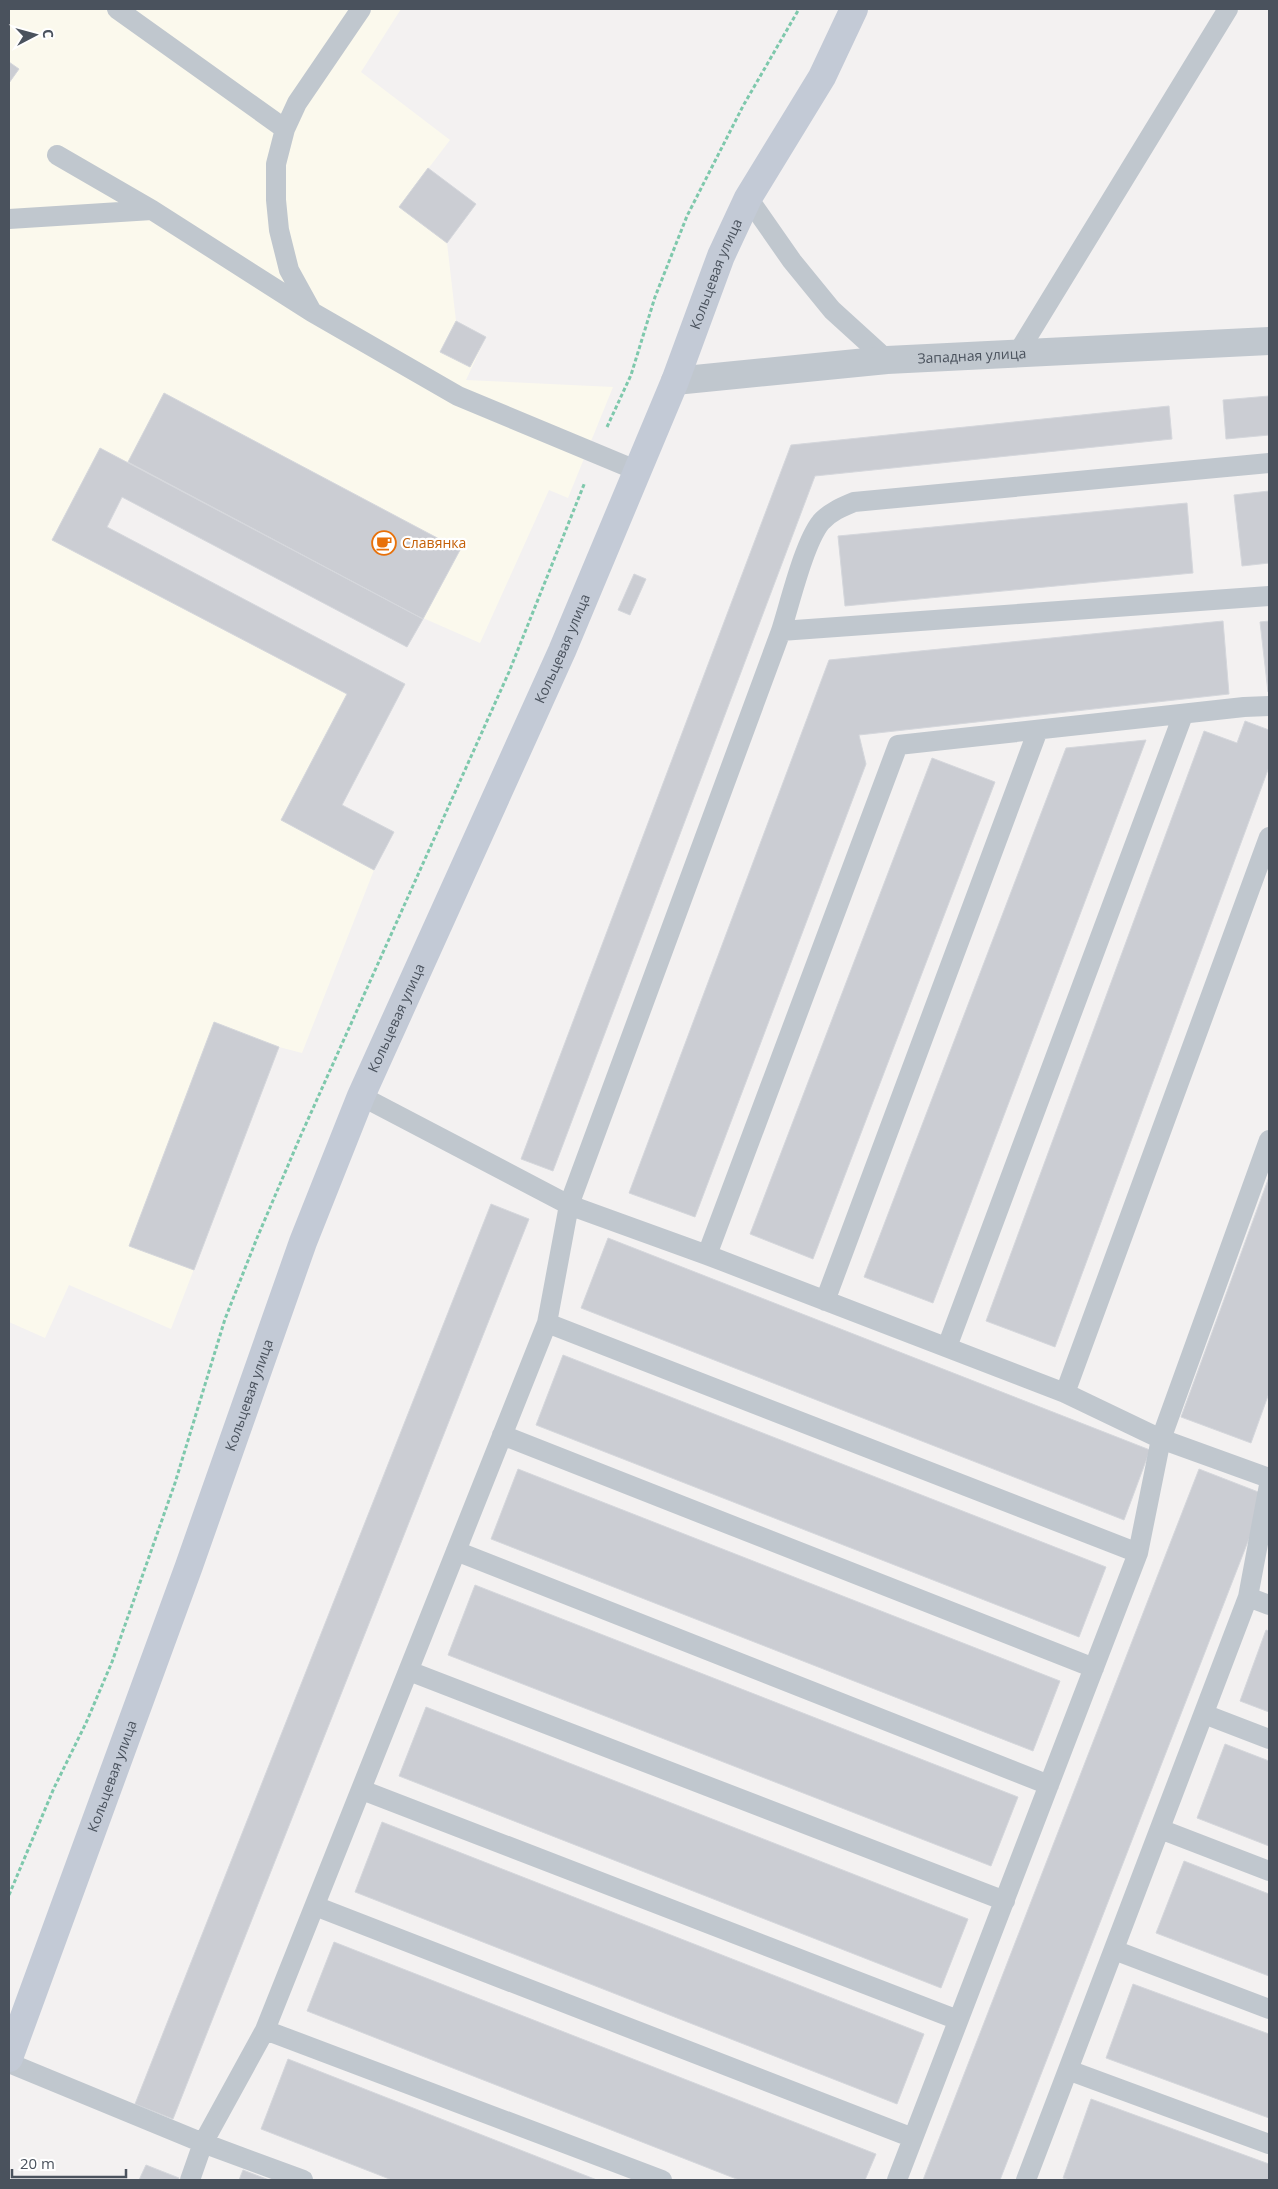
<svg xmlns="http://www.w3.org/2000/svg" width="1278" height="2189" font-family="'Open Sans',sans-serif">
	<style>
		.commercial { fill: #fbf9ed }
		.building { fill: #cbcdd3; stroke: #d5d7dc }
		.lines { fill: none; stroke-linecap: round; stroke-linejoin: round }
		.path { stroke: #7ec8ac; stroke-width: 3; stroke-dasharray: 4 2.5; stroke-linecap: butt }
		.lane { stroke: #c0c7ce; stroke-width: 20 }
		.street { stroke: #c0c7ce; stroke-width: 28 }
		.secondary { stroke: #c3cad6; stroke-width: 28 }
		.labels { text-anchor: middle; stroke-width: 4.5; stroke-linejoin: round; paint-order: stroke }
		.street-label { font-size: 14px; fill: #4a525d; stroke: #fff }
		.food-label { font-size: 14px; fill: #c56008; stroke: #fff; text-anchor: start }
	</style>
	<rect width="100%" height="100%" fill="#f3f1f1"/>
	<path class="commercial" d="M9 9H401L361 72 450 140 399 207 447 243 456 321 486 337 466 380 613 387 568 498 549 490 480 643 423 618 100 448 53 540 347 694 281 820 374 870 302 1053 279 1047 171 1329 69 1285 45 1338 9 1322Z"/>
	<path class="building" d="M9 62 19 69 9 83Z
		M428 168 476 204 447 243 399 207Z
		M456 321 486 337 470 367 440 352Z
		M164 393 460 550 423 619 128 462Z
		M1269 396V435L1226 439 1223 400Z
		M1169 406 1172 439 815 476 553 1171 521 1159 791 445Z
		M100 448 423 619 407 647 122 497 107 527 405 684 342 805 394 832 374 870 281 820 347 694 52 540Z
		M1269 491V563L1242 566 1234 495Z
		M1187 503 1193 573 845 606 838 536Z
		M634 574 646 579 630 615 618 610Z
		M1223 621 1229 694 859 735 866 764 695 1217 629 1193 829 660Z
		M1269 621V691L1268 692 1260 622Z
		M1245 721 1269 730V767L1055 1347 986 1321 1204 731 1237 743Z
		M1146 740 933 1303 864 1277 1066 748Z
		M932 758 995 782 813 1259 750 1234Z
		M214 1022 279 1047 194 1270 129 1246Z
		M1269 1177V1393L1251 1443 1181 1417Z
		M491 1204 529 1219 173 2119 135 2104Z
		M608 1238 1150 1450 1124 1520 581 1308Z
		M563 1355 1106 1567 1079 1637 536 1425Z
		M518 1469 1060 1681 1033 1751 491 1539Z
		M1199 1469 1266 1495 1000 2180H923Z
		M475 1585 1018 1797 991 1866 448 1655Z
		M1266 1630 1269 1631V1712L1240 1701Z
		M426 1707 968 1919 941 1988 399 1776Z
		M1225 1744 1269 1761V1846L1197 1818Z
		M382 1822 924 2034 897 2104 355 1892Z
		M1184 1861 1269 1894V1976L1156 1933Z
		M334 1942 876 2154 865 2180H739L307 2011Z
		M1133 1984 1269 2034V2118L1106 2058Z
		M288 2059 597 2180H392L261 2129Z
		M1091 2099 1269 2164V2180H1070L1063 2178Z
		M146 2165 179 2178 178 2180H139Z
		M243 2170 269 2180H239Z"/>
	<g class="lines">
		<path class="path" d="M607 427 631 375 655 297 687 216 743 106 799 9
			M9 1895 54 1788 86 1723 112 1662 175 1483 225 1319 257 1238 301 1135 509 672 585 482"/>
		<path class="lane" d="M117 9 285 129
			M57 155 152 210 312 312 458 396 638 471
			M748 198 792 261 832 310 887 360
			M9 219 152 210
			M311 310 289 270 279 230 276 200V164L285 129 297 103 361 9
			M1017 354 1228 9
			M781 631 1269 596
			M361 1096 569 1205 707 1255 1065 1393 1161 1439 1269 1478
			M707 1255 898 745 1244 707 1269 706
			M825 1301 1038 730
			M547 1323 1138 1553
			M947 1347 1183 715
			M1065 1393 1269 837
			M502 1435 1094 1668
			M456 1551 1049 1785
			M1248 1597 1269 1605
			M409 1671 1005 1901
			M1204 1714 1269 1739
			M362 1790 958 2020
			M1160 1829 1269 1871
			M315 1906 913 2138
			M1114 1950 1269 2009
			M265 2030 662 2180
			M9 2063 203 2143 303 2180
			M1068 2070 1269 2144
			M190 2180 203 2143 265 2030 547 1323 569 1205 781 631C790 603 804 543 821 522 830 512 842 507 854 502L1269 463
			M897 2180 1138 1553 1161 1439 1269 1140
			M1026 2180 1248 1597 1269 1485"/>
		<path class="street" id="s1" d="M675 381 887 360 1269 341"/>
		<path class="secondary" id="s2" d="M9 2058 189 1566 303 1242 361 1096 562 651 675 381 721 256 748 198 822 77 854 9"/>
	</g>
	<defs>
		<g id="cafe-ring" transform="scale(1.25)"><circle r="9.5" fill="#fff" stroke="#e8710a" stroke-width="1.5"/><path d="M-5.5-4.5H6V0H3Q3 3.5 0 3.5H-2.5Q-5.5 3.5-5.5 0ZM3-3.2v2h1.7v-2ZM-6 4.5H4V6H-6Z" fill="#e8710a"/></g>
	</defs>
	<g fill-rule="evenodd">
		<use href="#cafe-ring" x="384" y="543"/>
	</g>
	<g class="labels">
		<g class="street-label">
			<text dy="5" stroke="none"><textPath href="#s2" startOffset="1920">Кольцевая улица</textPath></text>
			<text dy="5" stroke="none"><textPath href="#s1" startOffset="298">Западная улица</textPath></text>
			<text dy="5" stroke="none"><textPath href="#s2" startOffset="1515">Кольцевая улица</textPath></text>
			<text dy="5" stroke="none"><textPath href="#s2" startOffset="1110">Кольцевая улица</textPath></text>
			<text dy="5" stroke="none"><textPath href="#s2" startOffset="705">Кольцевая улица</textPath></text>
			<text dy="5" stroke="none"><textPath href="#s2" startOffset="300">Кольцевая улица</textPath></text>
		</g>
		<g class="food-label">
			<text x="402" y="548">Славянка</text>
		</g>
	</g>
	<rect width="1278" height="2189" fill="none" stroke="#4a525d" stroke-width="20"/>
	<g transform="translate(35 35) rotate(84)" stroke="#ffffff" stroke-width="4" paint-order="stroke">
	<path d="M0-4L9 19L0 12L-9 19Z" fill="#4a525d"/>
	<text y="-8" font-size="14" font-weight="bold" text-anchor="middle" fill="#4a525d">С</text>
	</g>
	<path d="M12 2169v8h114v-8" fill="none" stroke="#4a525d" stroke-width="2.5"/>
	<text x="20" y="2169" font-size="15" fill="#4a525d" stroke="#ffffff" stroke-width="4" paint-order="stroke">20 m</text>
</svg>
